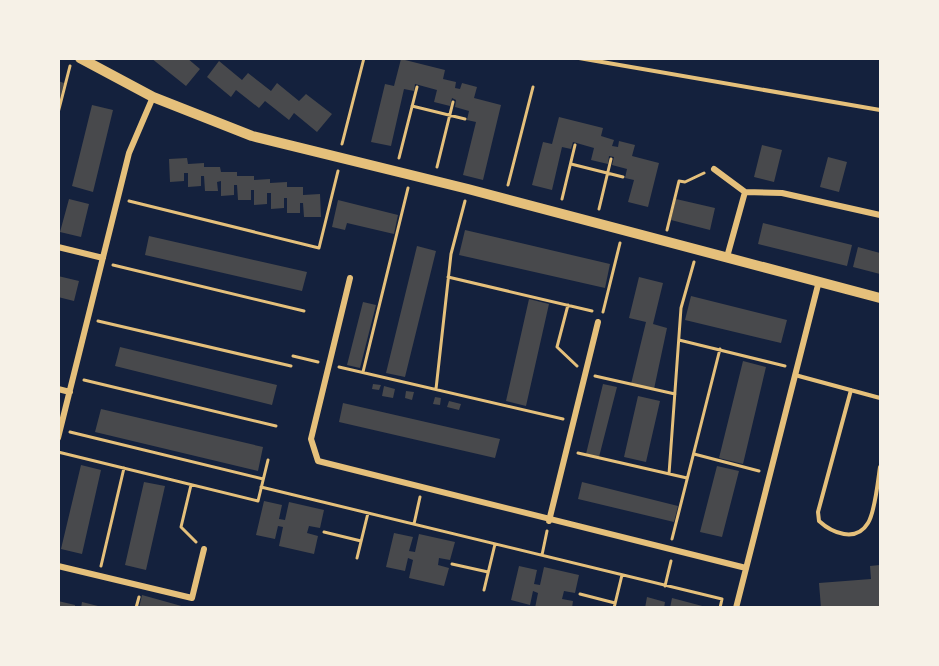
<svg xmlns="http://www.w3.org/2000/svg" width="939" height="666" font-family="'Archivo Narrow',sans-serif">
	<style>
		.building { fill: #48494c }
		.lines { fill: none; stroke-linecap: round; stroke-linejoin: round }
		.path { stroke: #e5c07b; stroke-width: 3 }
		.service { stroke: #e5c07b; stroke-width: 4 }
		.minor { stroke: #e5c07b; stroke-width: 6 }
		.tertiary { stroke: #e5c07b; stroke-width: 10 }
	</style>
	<rect width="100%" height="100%" fill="#14213d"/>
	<path class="building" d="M151 58H187L200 69 186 86Z
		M401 59 445 70 443 79 456 82 455 88 460 89 462 83 477 87 474 98 501 105 483 180 463 175 476 122 467 120 469 111 455 107 456 100 452 98 450 106 434 102 437 90 415 84 414 91 404 89 391 146 371 142 385 84 394 86Z
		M219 61 242 80 248 73 271 91 277 83 299 101 306 94 332 114 317 132 294 113 289 120 265 101 259 108 236 90 231 97 207 77Z
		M58 81 64 83 59 102H58Z
		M92 105 113 110 93 192 72 186Z
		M559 117 603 128 601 136 614 140 612 146 618 147 619 141 635 145 632 156 659 163 648 207 628 202 634 180 625 178 627 169 612 165 614 157 609 156 608 164 591 160 594 148 573 142 571 149 562 147 552 190 532 185 543 142 552 144Z
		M762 145 782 150 774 182 754 177Z
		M828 157 847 162 839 192 820 187Z
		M187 158 188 164 204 163V167H220L221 172H237V176H254V180L270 179V183L287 182V187H303V195L320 194 321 217H304L303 203H300V213H287V198H284V208L271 209V193H267V204L254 205V190H251V200H238L237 185H234V195L221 196V181L217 182 218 191H205L204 176H201V186L188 187V173H184V181L170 182 169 159Z
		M69 199 89 204 81 237 60 232Z
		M676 199 715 208 710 230 671 220Z
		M338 200 398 215 394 234 347 223 345 230 332 227Z
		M763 223 852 245 847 266 758 244Z
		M465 230 610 264 605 288 459 255Z
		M149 236 307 272 302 291 145 255Z
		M417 246 436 251 405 377 386 373Z
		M858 247 880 253V274L853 267Z
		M58 276 79 281 74 301 58 297Z
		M639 277 663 283 653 324 667 328 654 389 631 384 646 322 629 318Z
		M691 296 787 320 781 343 685 320Z
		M529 299 549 304 526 406 506 401Z
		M363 302 376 305 360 368 347 365Z
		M120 347 277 385 272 405 115 366Z
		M743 361 766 367 743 464 719 458Z
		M373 384 381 385 379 390 372 389Z
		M603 384 617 387 599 457 586 454Z
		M384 386 395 389 393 398 382 396Z
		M406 391 414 392 412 400 405 398Z
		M638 396 660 401 646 462 624 457Z
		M435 397 441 398 440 405 433 404Z
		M449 401 461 404 459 410 447 407Z
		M343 403 500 439 495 458 339 422Z
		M101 409 263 447 258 471 95 432Z
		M81 465 101 470 82 554 61 549Z
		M717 466 739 471 722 537 700 532Z
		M144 482 165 486 146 570 125 565Z
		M582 482 678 506 674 522 578 499Z
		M264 501 282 505 279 519 285 520 289 502 324 510 320 528 309 526 307 533 318 536 314 554 279 546 283 527 278 526 275 539 256 535Z
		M394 533 413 537 409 551 415 552 419 534 455 542 450 560 439 558 438 565 449 568 444 586 409 578 413 560 408 558 405 571 386 567Z
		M880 565V608H821L819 583 871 579 870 566Z
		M519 566 537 570 534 584 540 585 544 567 579 575 575 593 564 591 562 599 573 601 572 608H535L538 593 533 591 530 605 511 600Z
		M142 595 185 607V608H139Z
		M647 597 665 602 664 608H645Z
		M672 598 706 607V608H670Z
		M58 601 75 605V608H58Z
		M82 602 102 607 101 608H81Z"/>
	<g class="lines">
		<path class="path" d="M412 106 465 119
			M58 113 70 66
			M342 144 364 58
			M399 158 417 87
			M571 164 623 177
			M437 167 453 102
			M508 185 533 87
			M562 199 575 145
			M129 201 319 248 338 171
			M599 209 611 159
			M667 230 679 181 685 182 704 173
			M113 265 304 311
			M448 277 592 311
			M568 305 557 347 577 366
			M603 312 620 243
			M98 321 291 366
			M679 340 785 366
			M293 356 318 362
			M339 367 563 419
			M363 372 408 188
			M595 376 675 394
			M84 380 276 426
			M436 389 451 254 465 201
			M70 432 263 479
			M58 452 258 501 268 460
			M578 453 687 478
			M694 454 759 471
			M669 474 681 308 694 262
			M191 485 181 527 196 542
			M261 487 722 599 720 608
			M414 524 420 497
			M324 532 361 541
			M672 539 720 349
			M542 555 547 531
			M357 558 368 513
			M452 564 488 572
			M101 566 124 468
			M665 586 671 561
			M484 590 495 544
			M580 594 615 603
			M136 608 139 597
			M614 608 622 575"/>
		<path class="service" d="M579 58 880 110
			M795 375 880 398
			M851 390 818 512 819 521C832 533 856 543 868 523 875 512 878 481 880 467"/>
		<path class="minor" d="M714 169 745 192 782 193 880 215
			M58 247 103 258
			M727 257 745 192
			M350 278 311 439 318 461 746 568
			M58 389 70 392
			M58 438 129 153 153 97
			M549 521 598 322
			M58 566 192 598 204 549
			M736 608 819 281"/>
		<path class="tertiary" d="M80 58 153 97 252 136 468 189 880 298"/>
	</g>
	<rect width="939" height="666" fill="none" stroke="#f6f1e7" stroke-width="120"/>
</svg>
